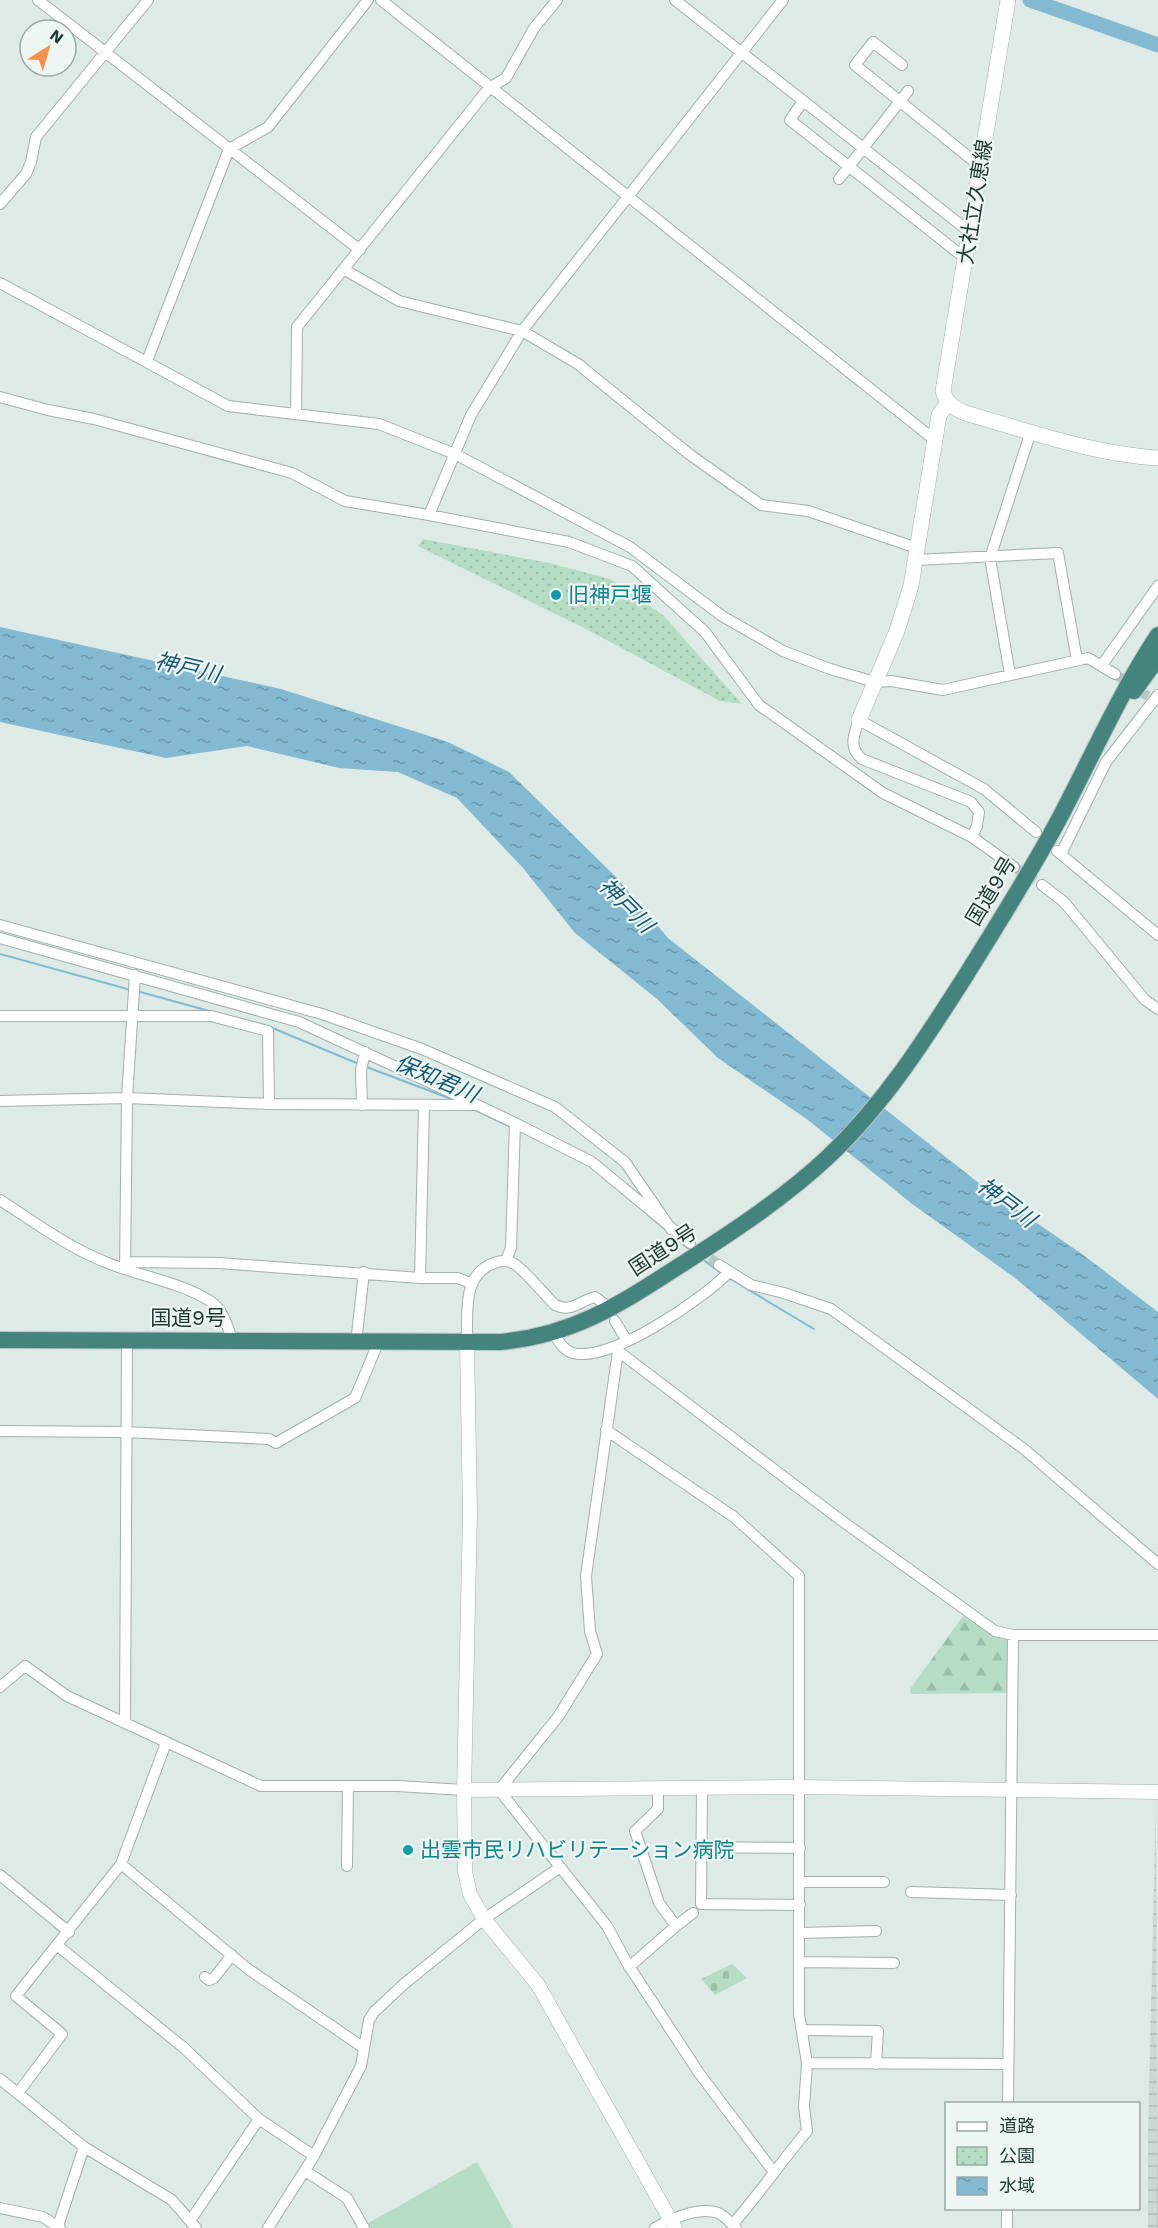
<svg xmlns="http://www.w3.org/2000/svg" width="1158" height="2228" font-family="'Work Sans','Noto Sans JP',sans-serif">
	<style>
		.industrial { fill: url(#industrial-grid) }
		.green { fill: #b5dcc5 }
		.forest { fill: url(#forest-firs) }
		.cemetery { fill: url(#cemetery-stones) }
		.park { fill: url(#park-dots) }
		.water { fill: url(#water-ripples) }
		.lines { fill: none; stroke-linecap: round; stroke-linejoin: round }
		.stream { stroke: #83b9d1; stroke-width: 2 }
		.river { stroke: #83b9d1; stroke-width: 15 }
		.minor-tunnel { stroke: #b7c7c3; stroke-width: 10; stroke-dasharray: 10 5; stroke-linecap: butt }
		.minor-casing { stroke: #a0b1ae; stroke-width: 12 }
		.tertiary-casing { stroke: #a0b1ae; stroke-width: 15 }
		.secondary-casing { stroke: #9cb6b0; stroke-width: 16 }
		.trunk-casing { stroke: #bcc4c3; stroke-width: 18 }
		.minor { stroke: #fff; stroke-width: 10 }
		.tertiary { stroke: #fff; stroke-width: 14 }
		.secondary { stroke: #fff; stroke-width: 15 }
		.trunk { stroke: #45847e; stroke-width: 16 }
		.culture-dot { fill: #0f9aa8; stroke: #edf6f3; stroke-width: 2 }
		.labels { text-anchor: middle; stroke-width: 4.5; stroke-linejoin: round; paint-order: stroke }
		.street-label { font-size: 21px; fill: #1f3936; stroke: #edf6f3 }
		.culture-label { font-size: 21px; fill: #0d838f; stroke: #edf6f3; text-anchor: start }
		.water-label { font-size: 22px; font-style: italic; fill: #185876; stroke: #edf6f3 }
	</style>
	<defs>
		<pattern id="industrial-grid" width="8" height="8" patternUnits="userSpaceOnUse" patternTransform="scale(1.5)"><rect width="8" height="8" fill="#cbd9d5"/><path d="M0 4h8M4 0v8" fill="none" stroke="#aebbb7"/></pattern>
		<pattern id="forest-firs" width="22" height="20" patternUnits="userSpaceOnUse" patternTransform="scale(1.5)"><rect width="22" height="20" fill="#b5dcc5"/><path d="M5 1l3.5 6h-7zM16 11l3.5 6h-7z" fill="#9bbeaa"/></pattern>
		<pattern id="cemetery-stones" width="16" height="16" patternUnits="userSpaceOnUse" patternTransform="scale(1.5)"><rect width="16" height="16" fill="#b5dcc5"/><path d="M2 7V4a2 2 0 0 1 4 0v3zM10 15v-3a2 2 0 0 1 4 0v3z" fill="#9bbeaa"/></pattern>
		<pattern id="park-dots" width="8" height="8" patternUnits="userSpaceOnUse" patternTransform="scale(1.5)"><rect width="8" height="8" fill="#b5dcc5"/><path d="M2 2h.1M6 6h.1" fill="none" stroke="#9bbeaa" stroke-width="1.8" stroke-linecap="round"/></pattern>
		<pattern id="water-ripples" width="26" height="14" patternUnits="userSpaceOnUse" patternTransform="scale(1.5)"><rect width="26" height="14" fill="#83b9d1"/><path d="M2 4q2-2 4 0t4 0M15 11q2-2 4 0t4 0" fill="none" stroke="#6b97aa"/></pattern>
	</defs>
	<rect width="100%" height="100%" fill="#ddeae6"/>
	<path class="industrial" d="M1156 1800 1158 2228H1148V2133Z"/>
	<path class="green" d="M477 2162 513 2228H370L367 2224Z"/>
	<path class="forest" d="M963 1616 992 1635 1008 1638 1010 1693 911 1694 910 1689Z"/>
	<path class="cemetery" d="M732 1964 747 1978 715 1995 701 1979Z"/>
	<path class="park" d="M423 539 549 563 610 579 663 615 742 704 720 701 588 630 418 546Z"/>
	<path class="water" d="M0 627 281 689 448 742 509 772 616 877 668 938 980 1184 1082 1254 1158 1312V1399L1015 1278 911 1203 808 1120 718 1058 657 999 575 933 523 868 457 798 398 772 339 768 247 746 166 758 0 722Z"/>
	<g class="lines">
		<path class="stream" d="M0 954 131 990
			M137 991 209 1011
			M270 1027 359 1064
			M364 1066 454 1100
			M473 1109 511 1127
			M648 1215 690 1250
			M702 1259 721 1273
			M729 1278 814 1329"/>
		<path class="river" d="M1030 0 1158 45"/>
		<path class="minor-tunnel" d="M1115 674 1149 697
			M1014 867 1042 885
			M698 1249 719 1265"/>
		<g class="minor-casing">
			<path id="minor" d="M38 0 360 250
				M381 0 936 441
				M675 0 971 233
				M902 65 873 42 855 65 981 167
				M803 101 790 120 966 259
				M839 179 908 91
				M0 204 26 174 31 162 36 137 148 0
				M345 270 399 301 522 331 578 364 689 454 761 505 808 511 917 548
				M0 283 228 406 379 424 455 454 630 547 722 616 783 651 830 669 875 682 891 681 943 690 1088 658 1115 674
				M147 361 229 149 268 127 368 0
				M0 397 48 410 94 419 292 473 345 501 429 515 471 415 522 331 783 0
				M296 414 297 327 489 88 506 78 534 28 557 0
				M429 515 569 542 632 566 705 632 759 705 883 793 972 837 1014 867
				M915 560 1058 553 1077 660
				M1102 665 1158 586
				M1010 675 990 558 1031 431
				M972 837 977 826 979 812 971 802 862 759C848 747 854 734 859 720L984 789 1036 832
				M1057 851 1158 935
				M1061 854 1106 762 1158 695
				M1042 885 1064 902 1145 1000 1158 1009
				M0 925 322 1014 422 1049 555 1107 625 1162 671 1229
				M0 938 299 1022 474 1103
				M0 1016H211L268 1031 269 1104
				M0 1101 127 1098 269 1104 477 1105 515 1123 511 1248 506 1260
				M362 1105 361 1070 365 1052
				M424 1106 420 1278H458L470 1283
				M515 1123 592 1162 690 1243
				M0 1200C33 1221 66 1246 103 1261 137 1276 178 1281 210 1301 223 1309 228 1327 232 1340
				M126 1262 219 1263 420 1278
				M719 1265 751 1285 784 1293 831 1309 1024 1449 1158 1564
				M125 1269 127 1098 135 975
				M615 1321 627 1341
				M554 1334C559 1342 563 1350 573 1353 611 1363 704 1298 729 1272
				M356 1343 364 1272
				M467 1343C468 1314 461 1275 494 1263 502 1260 509 1260 516 1265 530 1276 542 1292 555 1305 572 1313 579 1301 595 1297L603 1303
				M616 1346 618 1351 838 1518 995 1631 1013 1635H1158
				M618 1351 586 1576 590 1631 597 1654 558 1717 499 1790 607 1926 627 1963 699 2073 773 2171
				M606 1430 734 1517 799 1576V2014L807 2063 804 2107 807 2131C781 2162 759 2194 733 2224
				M0 1431 125 1432 269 1439 276 1443 355 1398 378 1343
				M0 1687 25 1666 67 1696 261 1786H397L464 1790
				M125 1721 127 1341
				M702 1788 701 1904 800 1905
				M658 1789V1809L635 1831 659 1903 676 1926 693 1913
				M701 1847 800 1848
				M121 1864 248 1969 364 2048
				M347 1866 348 1786
				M0 1875 69 1932
				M799 1882H884
				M911 1892 1011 1895
				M799 1933 876 1931
				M58 1946 183 2047 259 2119 314 2156
				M799 1962 894 1963
				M629 1967 676 1926
				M205 1977 209 1980 214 1978 232 1955
				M802 2030 878 2031 876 2064
				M807 2063 1008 2064
				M0 2079 84 2147 172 2200 196 2228
				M18 2093 62 2034 16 1996 121 1864 166 1743
				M1008 2104 1013 1635
				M305 2171 347 2198 364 2228
				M0 2208 43 2217 60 2228
				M190 2221 259 2119
				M58 2226 84 2147
				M268 2228 314 2156 361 2066 369 2020 374 2012 404 1984 484 1919 559 1868
				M655 2228C670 2219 700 2206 718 2213 724 2215 731 2223 736 2228
				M1007 2228V2208"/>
		</g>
		<g class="tertiary-casing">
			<path id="tertiary" d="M467 1343 470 1513 464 1790 465 1871 470 1894 484 1919 538 1985 675 2228
				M464 1790 800 1787 1158 1792"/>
		</g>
		<g class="secondary-casing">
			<path id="secondary" d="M1008 0 943 391C946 403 954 408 965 413 1029 431 1092 454 1158 458
				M859 720 897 631 911 586 939 415 948 403"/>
		</g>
		<g class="trunk-casing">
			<path id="trunk" d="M1134 691 1158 658
				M0 1340 500 1342C577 1335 623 1302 687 1261 737 1229 785 1197 828 1157 885 1103 926 1038 968 972 999 922 1030 873 1058 821 1091 759 1119 694 1158 635"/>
		</g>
		<use href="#minor" class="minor"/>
		<use href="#tertiary" class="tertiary"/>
		<use href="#secondary" class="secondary"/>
		<use href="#trunk" class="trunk"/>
	</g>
	<g class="culture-dot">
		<circle cx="556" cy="595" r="6"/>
		<circle cx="408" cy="1850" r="6"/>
	</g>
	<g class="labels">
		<g class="street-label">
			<text transform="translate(975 202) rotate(-81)" y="7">大社立久恵線</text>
			<text transform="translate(991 891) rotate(-59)" y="7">国道9号</text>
			<text transform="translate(663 1250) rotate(-33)" y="7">国道9号</text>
			<text x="188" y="1325">国道9号</text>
		</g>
		<g class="culture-label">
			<text x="568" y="602">旧神戸堰</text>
			<text x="420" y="1857">出雲市民リハビリテーション病院</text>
		</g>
		<g class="water-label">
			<text transform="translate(188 667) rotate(13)" y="8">神戸川</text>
			<text transform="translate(627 905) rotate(45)" y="8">神戸川</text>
			<text transform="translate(437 1078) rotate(23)" y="8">保知君川</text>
			<text transform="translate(1007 1202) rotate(37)" y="8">神戸川</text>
		</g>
	</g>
	<rect x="945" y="2102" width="195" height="108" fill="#edf6f3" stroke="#9baaa7" stroke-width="1.5"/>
	<rect x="957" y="2122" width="30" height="9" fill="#ffffff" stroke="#9baaa7" stroke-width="1.5"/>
	<text x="999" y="2132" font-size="18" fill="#1f3936">道路</text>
	<rect x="957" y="2147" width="30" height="18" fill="url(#park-dots)" stroke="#9baaa7" stroke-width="1.5"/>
	<text x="999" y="2162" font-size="18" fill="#1f3936">公園</text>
	<rect x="957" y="2177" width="30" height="18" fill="url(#water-ripples)" stroke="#9baaa7" stroke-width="1.5"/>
	<text x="999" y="2192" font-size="18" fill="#1f3936">水域</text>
	<g transform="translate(48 48) rotate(37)"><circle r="28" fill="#edf6f3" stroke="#9baaa7" stroke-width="1.5"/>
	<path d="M0-4.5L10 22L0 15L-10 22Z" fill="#f6924f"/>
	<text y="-9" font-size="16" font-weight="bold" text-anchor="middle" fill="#1f3936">N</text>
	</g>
</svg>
